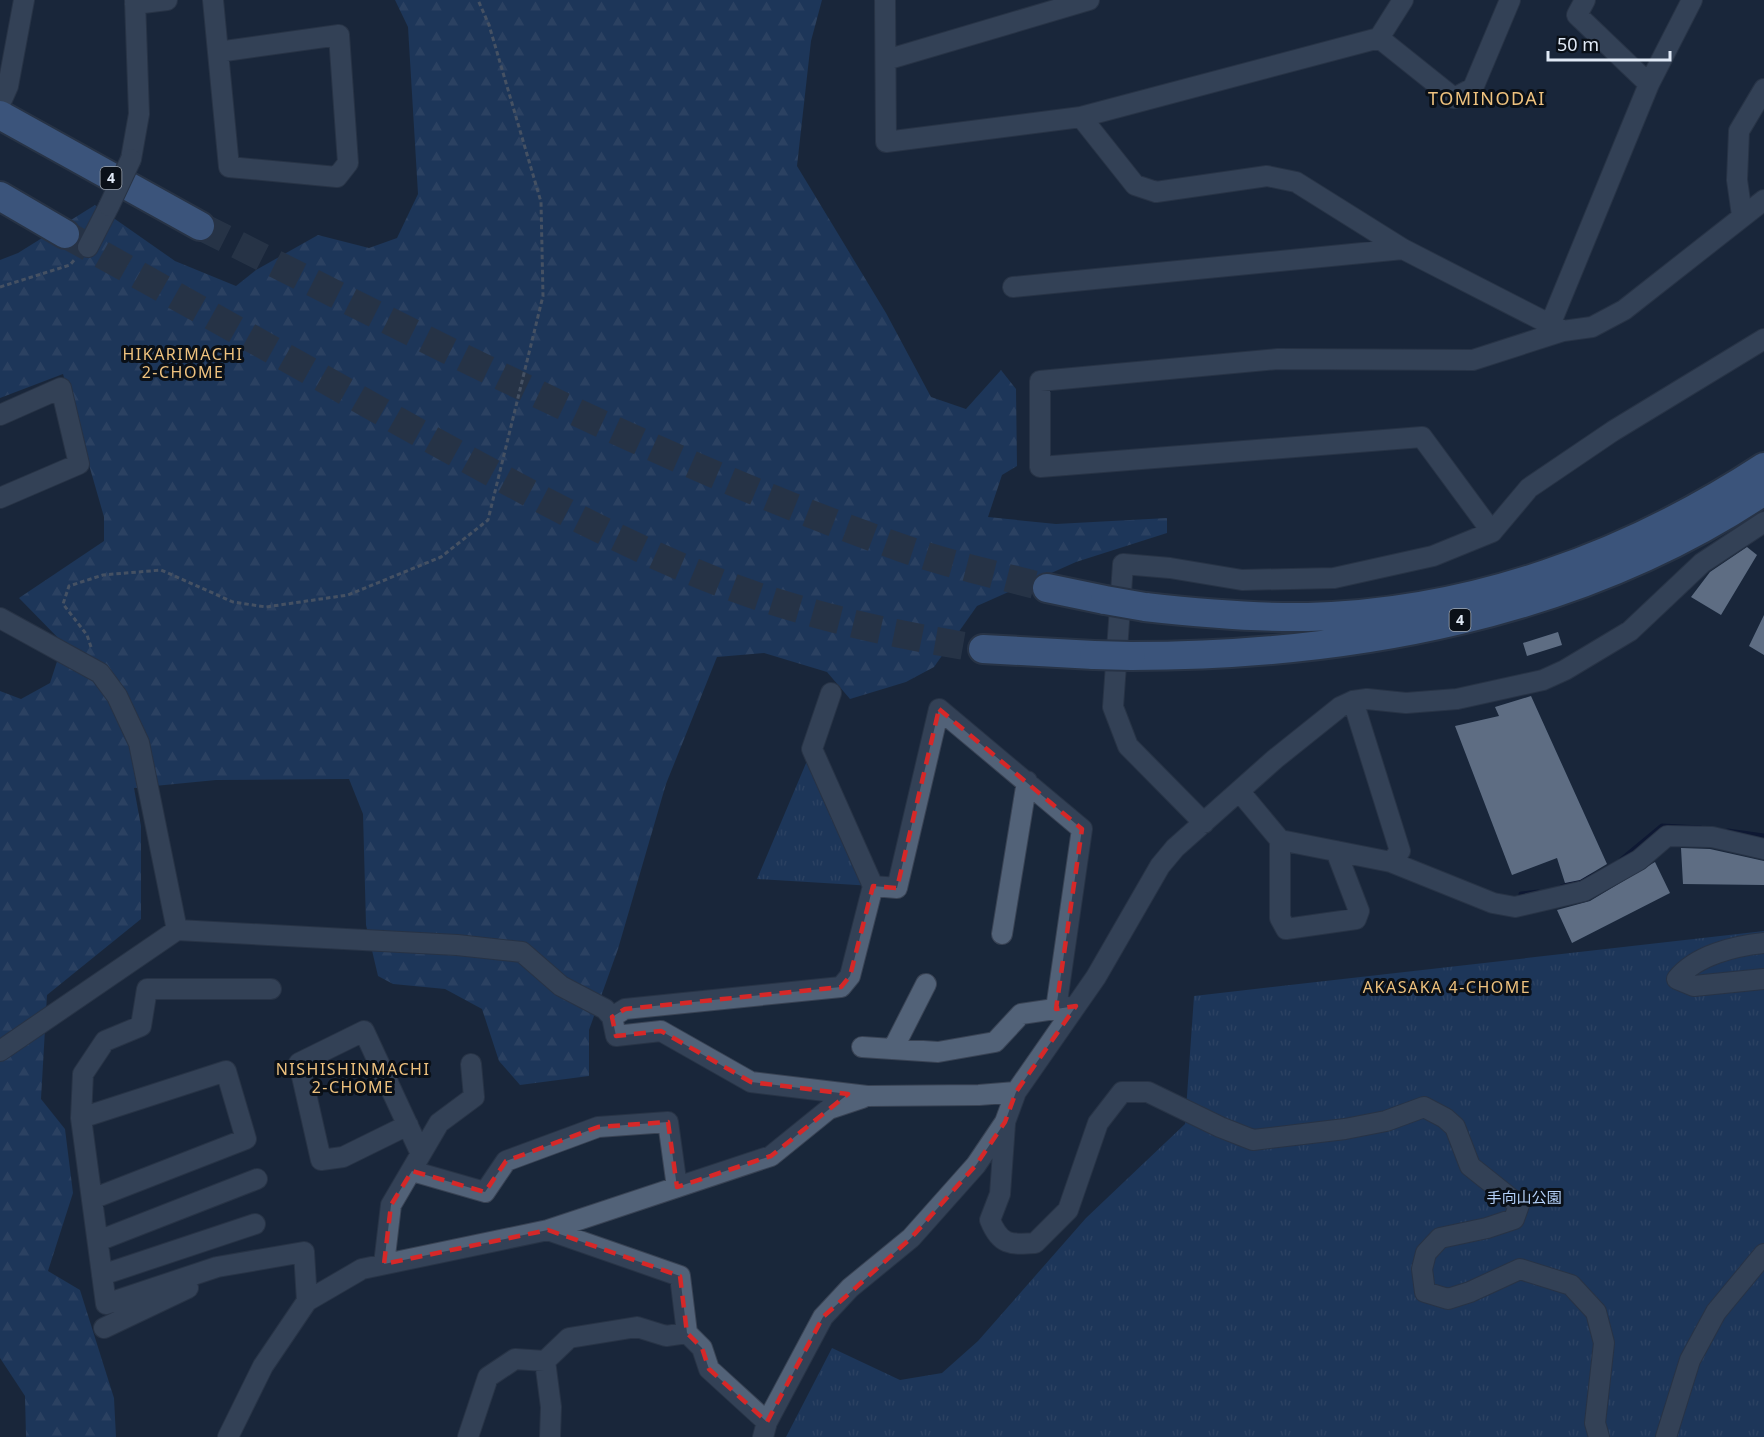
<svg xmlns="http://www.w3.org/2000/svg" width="1764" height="1437" font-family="'Noto Sans','Noto Sans JP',sans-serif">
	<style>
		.forest { fill: url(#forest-firs) }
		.park { fill: url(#park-tufts) }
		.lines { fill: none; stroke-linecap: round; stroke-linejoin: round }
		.stream { stroke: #00082a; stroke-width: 5 }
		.building { fill: #b1c3dc }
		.highway-tunnel { stroke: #374456; stroke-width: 28; stroke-dasharray: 28 14; stroke-linecap: butt }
		.minor-casing { stroke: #394354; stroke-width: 22 }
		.highway-casing { stroke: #394354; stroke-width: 32 }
		.path { stroke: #7a8595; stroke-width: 3; stroke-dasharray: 4.5 3; stroke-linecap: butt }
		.minor { stroke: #526278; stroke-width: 20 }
		.highway { stroke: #648dc9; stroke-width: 28 }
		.minor-bridge-casing { stroke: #394354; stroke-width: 22; stroke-linecap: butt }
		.highway-bridge-casing { stroke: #394354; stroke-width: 32; stroke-linecap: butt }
		.minor-bridge { stroke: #526278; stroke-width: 20 }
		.highway-bridge { stroke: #648dc9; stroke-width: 28 }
		.marked { fill: none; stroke: #d62828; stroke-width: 4.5; stroke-dasharray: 12 8; stroke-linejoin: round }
		.labels { text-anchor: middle; stroke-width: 6; stroke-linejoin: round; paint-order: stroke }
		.shield { fill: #0a1018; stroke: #a0a8b3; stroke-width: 1.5 }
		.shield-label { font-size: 14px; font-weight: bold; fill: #e0e9f6 }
		.park-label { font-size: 15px; fill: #b5d1f9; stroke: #0a1018 }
		.neighbourhood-label { font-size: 16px; letter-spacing: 1.5px; fill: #efc27e; stroke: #0a1018 }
		.quarter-label { font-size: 18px; letter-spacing: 1.5px; fill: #efc27e; stroke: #0a1018 }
	</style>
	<defs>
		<pattern id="forest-firs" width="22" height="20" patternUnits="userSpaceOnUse" patternTransform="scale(1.5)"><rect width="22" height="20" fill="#22497e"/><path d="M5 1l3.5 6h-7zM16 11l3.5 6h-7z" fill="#426391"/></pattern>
		<pattern id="park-tufts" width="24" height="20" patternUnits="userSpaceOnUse" patternTransform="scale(1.5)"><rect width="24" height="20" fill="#22497e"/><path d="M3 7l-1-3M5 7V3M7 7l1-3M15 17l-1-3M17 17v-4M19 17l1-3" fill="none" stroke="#426391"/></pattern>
	</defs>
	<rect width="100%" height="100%" fill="#19273a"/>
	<path class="forest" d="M395 0H822L811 41 797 166 886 313 931 397 966 409 1001 370 1016 389 1017 466 1002 475 988 517 1056 524 1167 518V533L1076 562 977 606 934 667 906 682 850 699 827 672 764 653 717 657 666 784 618 949 589 1030V1076L520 1085 499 1061 482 1009 445 989 393 984 378 976 366 925 363 814 349 779 216 780 134 788 141 826V919L47 995 41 1099 65 1129 73 1193 48 1271 80 1290 114 1398 116 1437H26L25 1396 0 1358V691L21 699 50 683 63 643 19 598 104 541V517L63 374 0 398V260L18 253 95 205 175 261 236 286 256 270 318 235 369 248 397 238 418 194 408 27Z"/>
	<path class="park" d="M812 749 873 886 757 879Z
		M1764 931V1437H786L832 1348 900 1380 942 1373 978 1341 1086 1218 1185 1124 1194 996Z"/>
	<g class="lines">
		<path class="stream" d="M1728 831 1764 836
			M1621 860 1662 826 1701 828
			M1561 887 1595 875
			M1521 894 1538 892"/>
	</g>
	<path class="building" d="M1747 547 1757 555 1721 615 1691 597 1710 572Z
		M1764 615V655L1749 646Z
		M1558 632 1562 645 1527 656 1523 643Z
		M1531 696 1607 864 1580 880 1565 883 1557 858 1512 875 1455 726 1499 716 1495 707Z
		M1681 848 1710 849 1764 861V885L1683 884Z
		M1655 862 1670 893 1572 943 1557 910 1590 901Z"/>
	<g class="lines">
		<path class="highway-tunnel" d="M200 226C430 341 657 461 899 547 947 564 998 575 1047 588
			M65 234C176 296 287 358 398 421 505 480 612 541 726 585 809 616 895 635 983 649"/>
		<g class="minor-casing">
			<path id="minor" d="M213 0 229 167 337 177 348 163 339 35 218 52
				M885 0 886 142 1081 117 1379 38 1403 0
				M1585 0 1577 15 1649 84
				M135 4 167 0
				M1379 38 1454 98 1473 88 1510 0
				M886 60 1089 0
				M0 104 8 86 24 0
				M1081 117 1135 185 1156 192 1267 176 1296 182 1403 249 1563 331
				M131 159 139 114 135 0
				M1742 215 1737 180 1739 131 1764 89
				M88 247 109 206
				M1013 287 1403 249
				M1550 325 1649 84 1692 0
				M0 415 61 388 79 464 0 498
				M1492 532 1422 437 1040 467V381L1278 359 1473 360 1563 331 1592 327 1624 310 1764 200
				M0 618 100 673 117 696 139 743 177 930
				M1240 792 1280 840 1391 862 1400 851 1353 701
				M1204 823 1128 746 1113 707 1123 564 1170 568 1242 580 1334 578 1433 556 1492 532 1529 488 1613 431 1764 339
				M1280 840V918L1286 929 1356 919 1359 911 1336 851
				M1391 862 1493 903 1515 907 1584 891 1639 860 1667 836 1712 837 1764 849
				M873 886 897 888 939 709 1082 829 1056 1009
				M1002 934 1027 781
				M1764 943C1735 946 1696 955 1677 979L1694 986 1764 979
				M271 989H147L141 1026 105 1041 83 1074 81 1118 106 1304 217 1267 304 1252 307 1301
				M612 1017 625 1009 841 987 850 976 873 886 812 749 831 693
				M862 1047 938 1052 995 1042 1021 1014 1068 1007
				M893 1049 926 984
				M0 1051 177 930 457 945 522 952 561 986 605 1009 612 1017 616 1036 661 1031 751 1082 867 1096 979 1095 1016 1092
				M81 1118 226 1071 246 1139 92 1199
				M1005 1124 1000 1194 990 1220C1000 1245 1010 1245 1035 1243L1068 1210 1098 1123 1122 1092H1148L1220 1127 1253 1140 1345 1129 1386 1121 1424 1107 1445 1118 1455 1127 1470 1166 1519 1205 1514 1219 1487 1228 1440 1238 1426 1253 1422 1269 1425 1292 1448 1299 1470 1292 1520 1269 1571 1285 1596 1312 1604 1343 1595 1423 1599 1437
				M408 1125 343 1157 321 1160 299 1063 364 1031 421 1154
				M412 1171 485 1192 506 1161 598 1127 668 1122 677 1187
				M548 1230 680 1276 687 1333 702 1348 709 1369 767 1422
				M98 1241 257 1179
				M384 1264 391 1205 439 1123 474 1097 471 1064
				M102 1275 255 1224
				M104 1328 188 1288
				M545 1361 551 1407 550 1437
				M228 1437 263 1366 307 1301 362 1269 548 1230 771 1156 829 1109 862 1098
				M468 1437 488 1377 515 1359 545 1361 569 1338 637 1327 666 1336 687 1333
				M763 1437 767 1422 823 1317 850 1288 911 1238 976 1165 1005 1122 1016 1092 1096 977 1160 866 1175 848 1275 759 1340 707 1353 701 1367 699 1406 703 1457 699 1543 680 1565 670 1630 631 1702 563 1764 522
				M1666 1437 1690 1360 1716 1312 1764 1254"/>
		</g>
		<g class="highway-casing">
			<path id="highway" d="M0 115 200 226
				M0 196 65 234
				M1047 588 1105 600
				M1145 607C1199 613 1253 618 1308 617 1472 613 1628 556 1764 467
				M983 649 1094 655
				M1131 656C1351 656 1579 615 1764 491"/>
		</g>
		<path class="path" d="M0 287 70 265 76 258
			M91 647 87 635 63 604 69 586 103 575 161 570 233 602 266 607 348 595 441 557 488 520 543 296 541 202 489 25 478 0"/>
		<use href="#minor" class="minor"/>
		<use href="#highway" class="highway"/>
		<g class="minor-bridge-casing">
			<path id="minor-bridge" d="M109 206 131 159"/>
		</g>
		<g class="highway-bridge-casing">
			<path id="highway-bridge" d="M1105 600 1145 607
				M1094 655 1131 656"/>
		</g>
		<use href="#minor-bridge" class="minor-bridge"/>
		<use href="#highway-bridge" class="highway-bridge"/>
	</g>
	<path d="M0 0H1764V1437H0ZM939 709 1082 829 1056 1009 1076 1006 1016 1092 1005 1122 976 1165 911 1238 823 1317 767 1422 709 1369 702 1348 687 1333 680 1276 548 1230 384 1264 391 1205 412 1171 485 1192 506 1161 598 1127 668 1122 677 1187 771 1156 848 1094 751 1082 661 1031 616 1036 612 1017 625 1009 841 987 850 976 873 886 897 888Z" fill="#19273a" fill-opacity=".55" fill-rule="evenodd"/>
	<path class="marked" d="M939 709 1082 829 1056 1009 1076 1006 1016 1092 1005 1122 976 1165 911 1238 823 1317 767 1422 709 1369 702 1348 687 1333 680 1276 548 1230 384 1264 391 1205 412 1171 485 1192 506 1161 598 1127 668 1122 677 1187 771 1156 848 1094 751 1082 661 1031 616 1036 612 1017 625 1009 841 987 850 976 873 886 897 888Z"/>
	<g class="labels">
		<g class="shield">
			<rect x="100.5" y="167" width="21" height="22" rx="4.5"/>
			<rect x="1449.5" y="609" width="21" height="22" rx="4.5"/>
		</g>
		<g class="shield-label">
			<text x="111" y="183">4</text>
			<text x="1460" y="625">4</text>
		</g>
		<g class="park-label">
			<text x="1524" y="1203">手向山公園</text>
		</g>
		<g class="neighbourhood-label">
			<text x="183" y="360">HIKARIMACHI<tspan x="183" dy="18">2-CHOME</tspan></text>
			<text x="1447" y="993">AKASAKA 4-CHOME</text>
			<text x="353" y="1075">NISHISHINMACHI<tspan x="353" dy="18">2-CHOME</tspan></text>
		</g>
		<g class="quarter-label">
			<text x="1487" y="105">TOMINODAI</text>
		</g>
	</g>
	<path d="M1548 51v9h122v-9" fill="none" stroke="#e0e9f6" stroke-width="3"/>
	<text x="1557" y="51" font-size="18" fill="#e0e9f6" stroke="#0a1018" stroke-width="4.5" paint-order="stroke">50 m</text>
</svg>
